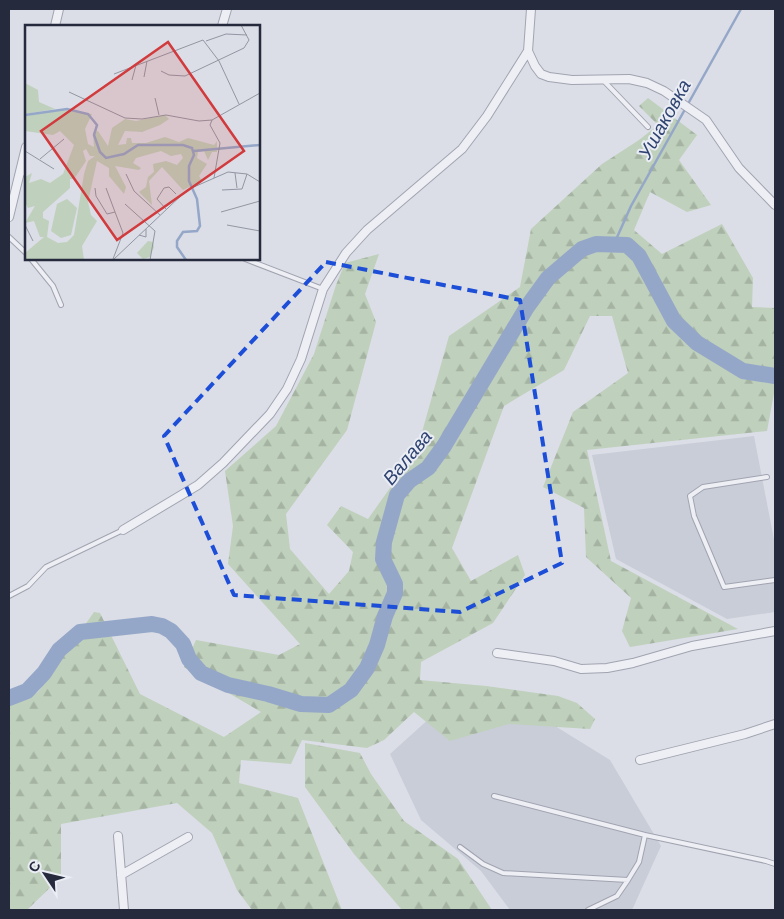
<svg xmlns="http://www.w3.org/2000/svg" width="784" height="919" font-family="'Work Sans',sans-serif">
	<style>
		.built { fill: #c9cdd8 }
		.forest { fill: url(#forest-firs) }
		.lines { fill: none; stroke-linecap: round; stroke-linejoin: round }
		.stream { stroke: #95a7c8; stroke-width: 2.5 }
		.river { stroke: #95a7c8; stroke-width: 16 }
		.lane-casing { stroke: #a1a4b0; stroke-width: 6 }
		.street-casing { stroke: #a1a4b0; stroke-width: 10 }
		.lane { stroke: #eeeff5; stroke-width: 4 }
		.street { stroke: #eeeff5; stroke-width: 8 }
		.marked { fill: none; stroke: #1d4ed8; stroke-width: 4; stroke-dasharray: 10 6; stroke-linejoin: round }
		.labels { text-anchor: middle; stroke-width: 4; stroke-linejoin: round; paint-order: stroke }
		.water-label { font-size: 19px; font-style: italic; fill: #2f4371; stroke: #eaedf4 }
		.inset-river { fill: none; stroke: #95a7c8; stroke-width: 2.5 }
		.inset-road { fill: none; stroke: #9296a2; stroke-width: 1 }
		.view { fill: #d13b3d; fill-opacity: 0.15; stroke: #d13b3d; stroke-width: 2.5 }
		.inset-edge { fill: none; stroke: #252a3c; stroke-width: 2.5 }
	</style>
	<defs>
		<pattern id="forest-firs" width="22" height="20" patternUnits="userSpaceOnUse" patternTransform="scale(1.25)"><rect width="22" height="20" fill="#bfd0bc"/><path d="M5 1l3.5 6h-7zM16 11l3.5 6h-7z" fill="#a4b3a2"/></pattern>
	</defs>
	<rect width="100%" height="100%" fill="#dbdee6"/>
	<path class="built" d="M754 436 775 545V612L727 619 616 559 592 455Z
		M452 698 547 721 610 760 661 846 632 910H510L481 871 421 820 390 754Z"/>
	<path class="forest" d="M648 98 697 135 679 160 711 205 687 212 650 192 634 230 662 254 722 224 753 278 752 307 775 308V388L767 431 587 450 611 561 738 629 630 647 622 631 631 598 586 557 584 508 543 487 573 412 628 373 612 316H590L564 370 504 406 452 548 471 581 518 555 525 575 493 623 421 662 420 680 486 686 558 696 577 703 595 719 590 729 509 724 450 741 414 712 384 740 367 748 302 740 291 764 241 760 239 783 298 798 342 910H252L237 890 212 833 177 803 61 824V877L27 910H9V705L38 692 94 612 100 613 140 694 224 737 261 712 184 667 196 640 279 655 300 644 228 564 233 526 225 471 276 426 314 354 336 285 345 263 379 254 365 294 376 322 347 430 286 514 290 549 329 594 349 571 353 552 327 525 341 506 368 519 417 450 449 336 520 287 531 229 602 164 639 140 658 125 639 106Z
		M305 743 360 753 371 774 404 821 458 859 492 910H402L354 854 305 787Z"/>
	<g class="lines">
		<path class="stream" d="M614 244 631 206 741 9"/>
		<path class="river" d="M9 698 27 691 44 673 59 650 80 632 152 624 162 626 171 631 183 644 189 659 201 673 228 685 268 694 301 704 329 705 351 690 367 668 377 645 385 616 395 593V584L383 559 384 542 397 495 409 481 428 468 444 446 527 307 548 278 582 249 596 244 627 245 639 256 674 321 697 343 743 371 775 376"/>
		<g class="lane-casing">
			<path id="lane" d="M603 80 648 127
				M21 168 26 175
				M9 237 26 253
				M31 259 53 286 61 305
				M245 259 323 289
				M767 477 703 487 690 496 694 516 724 587 775 580
				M9 596 28 586 46 567 123 530
				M494 796 645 835
				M460 847 483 864 503 873 628 880 639 862 645 835 766 861 775 864
				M588 910 617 896 628 880"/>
		</g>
		<g class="street-casing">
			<path id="street" d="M55 26 59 9
				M222 26 227 9
				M528 51 535 66 541 74 549 77 572 80 629 79 647 83 664 91 706 120 739 168 775 205
				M9 217 26 147
				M123 530 198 485 223 463 270 414 287 389 301 359 323 289 346 253 367 230 462 149 487 116 528 51 531 9
				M497 653 554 661 581 669 607 668 633 663 692 646 775 631
				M640 760 745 734 775 724
				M118 836 124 910
				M121 875 188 837"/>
		</g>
		<use href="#lane" class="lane"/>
		<use href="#street" class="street"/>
	</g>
	<path class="marked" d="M326 262 520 300 562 563 460 612 234 595 164 436Z"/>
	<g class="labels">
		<g class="water-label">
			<text transform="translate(664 119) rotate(-61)" y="7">Ушаковка</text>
			<text transform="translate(407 457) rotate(-50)" y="7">Валава</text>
		</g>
	</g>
	<g transform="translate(25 25)">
		<rect width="235" height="235" fill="#dbdee6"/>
		<path d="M0 58 13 65 14 77 30 84 0 89ZM38 85 67 89 60 104 63 119 69 122 68 107 73 106 83 121 87 103 100 94 111 96 140 90 144 94 135 100 117 107 100 106 93 120 101 119 102 113H106L107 118H121L140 112 154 117 163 113 189 120 192 116V127H187L183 135 179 126 173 127 172 133 182 139 174 151 177 156 158 165 137 142 124 156 127 180 114 167 121 162 123 152 129 147 128 139 141 136 152 140 158 133 156 129 146 131 136 126 111 133 108 138 116 143 114 145 90 141 101 162 99 169 84 151V143L72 136 63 177 66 190 72 196 57 221 59 235H0V228L19 212H15L9 196 0 198 10 181 3 183 0 177V152L7 148 4 158 16 154 25 158 38 149 49 120 35 106 28 110 0 106V91ZM61 124 65 131H70L63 136 59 149 49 210 42 217 33 218 22 212 24 196 18 193V187L45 163V154H49L61 136 58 126ZM123 216 128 217 129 222 125 232 118 234 112 228Z" fill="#bfd0bc" fill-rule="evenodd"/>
		<path d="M42 174 52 183 46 210 36 213 26 206 32 179Z" fill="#bfd0bc"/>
		<path class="inset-river" d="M0 90 42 84 63 89 72 100 69 110 75 127 81 133 99 129 113 120H158L167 123 169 130 164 141V156L172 174 175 201 172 206 158 207 152 216V222L161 235M169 126 235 120"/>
		<path class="inset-road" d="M181 16 201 9 222 10M136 46 144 50 160 51 219 23 224 15 216 0M89 49 178 15 194 36 214 79M119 52 122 36M107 55 111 40M44 67 100 93 117 94 141 90 174 96 187 95 235 68M130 73 134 90M187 95 185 100 195 118 189 153M0 126 29 144M15 134 39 114M210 148 212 163M101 149 109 166 135 190M70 163 71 171 82 189 90 187 98 208 88 234M81 163 90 187M197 165 217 164 222 149M100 179 130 206 125 235M141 184 132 174 139 163 144 162 151 169M196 187 235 176M0 200 8 216M202 200 235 206M114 210 121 212V204M88 235 162 165 203 147 222 149 235 157"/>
		<path class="view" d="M143 17 219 126 92 215 16 106Z"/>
		<rect width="235" height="235" class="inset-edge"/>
	</g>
	<rect width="784" height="919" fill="none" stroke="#252a3c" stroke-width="20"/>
	<g transform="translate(45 874) rotate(305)" stroke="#eaedf4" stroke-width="4" paint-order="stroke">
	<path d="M0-4L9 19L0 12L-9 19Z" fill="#252a3c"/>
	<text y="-8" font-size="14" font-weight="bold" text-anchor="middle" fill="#252a3c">С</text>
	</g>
</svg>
